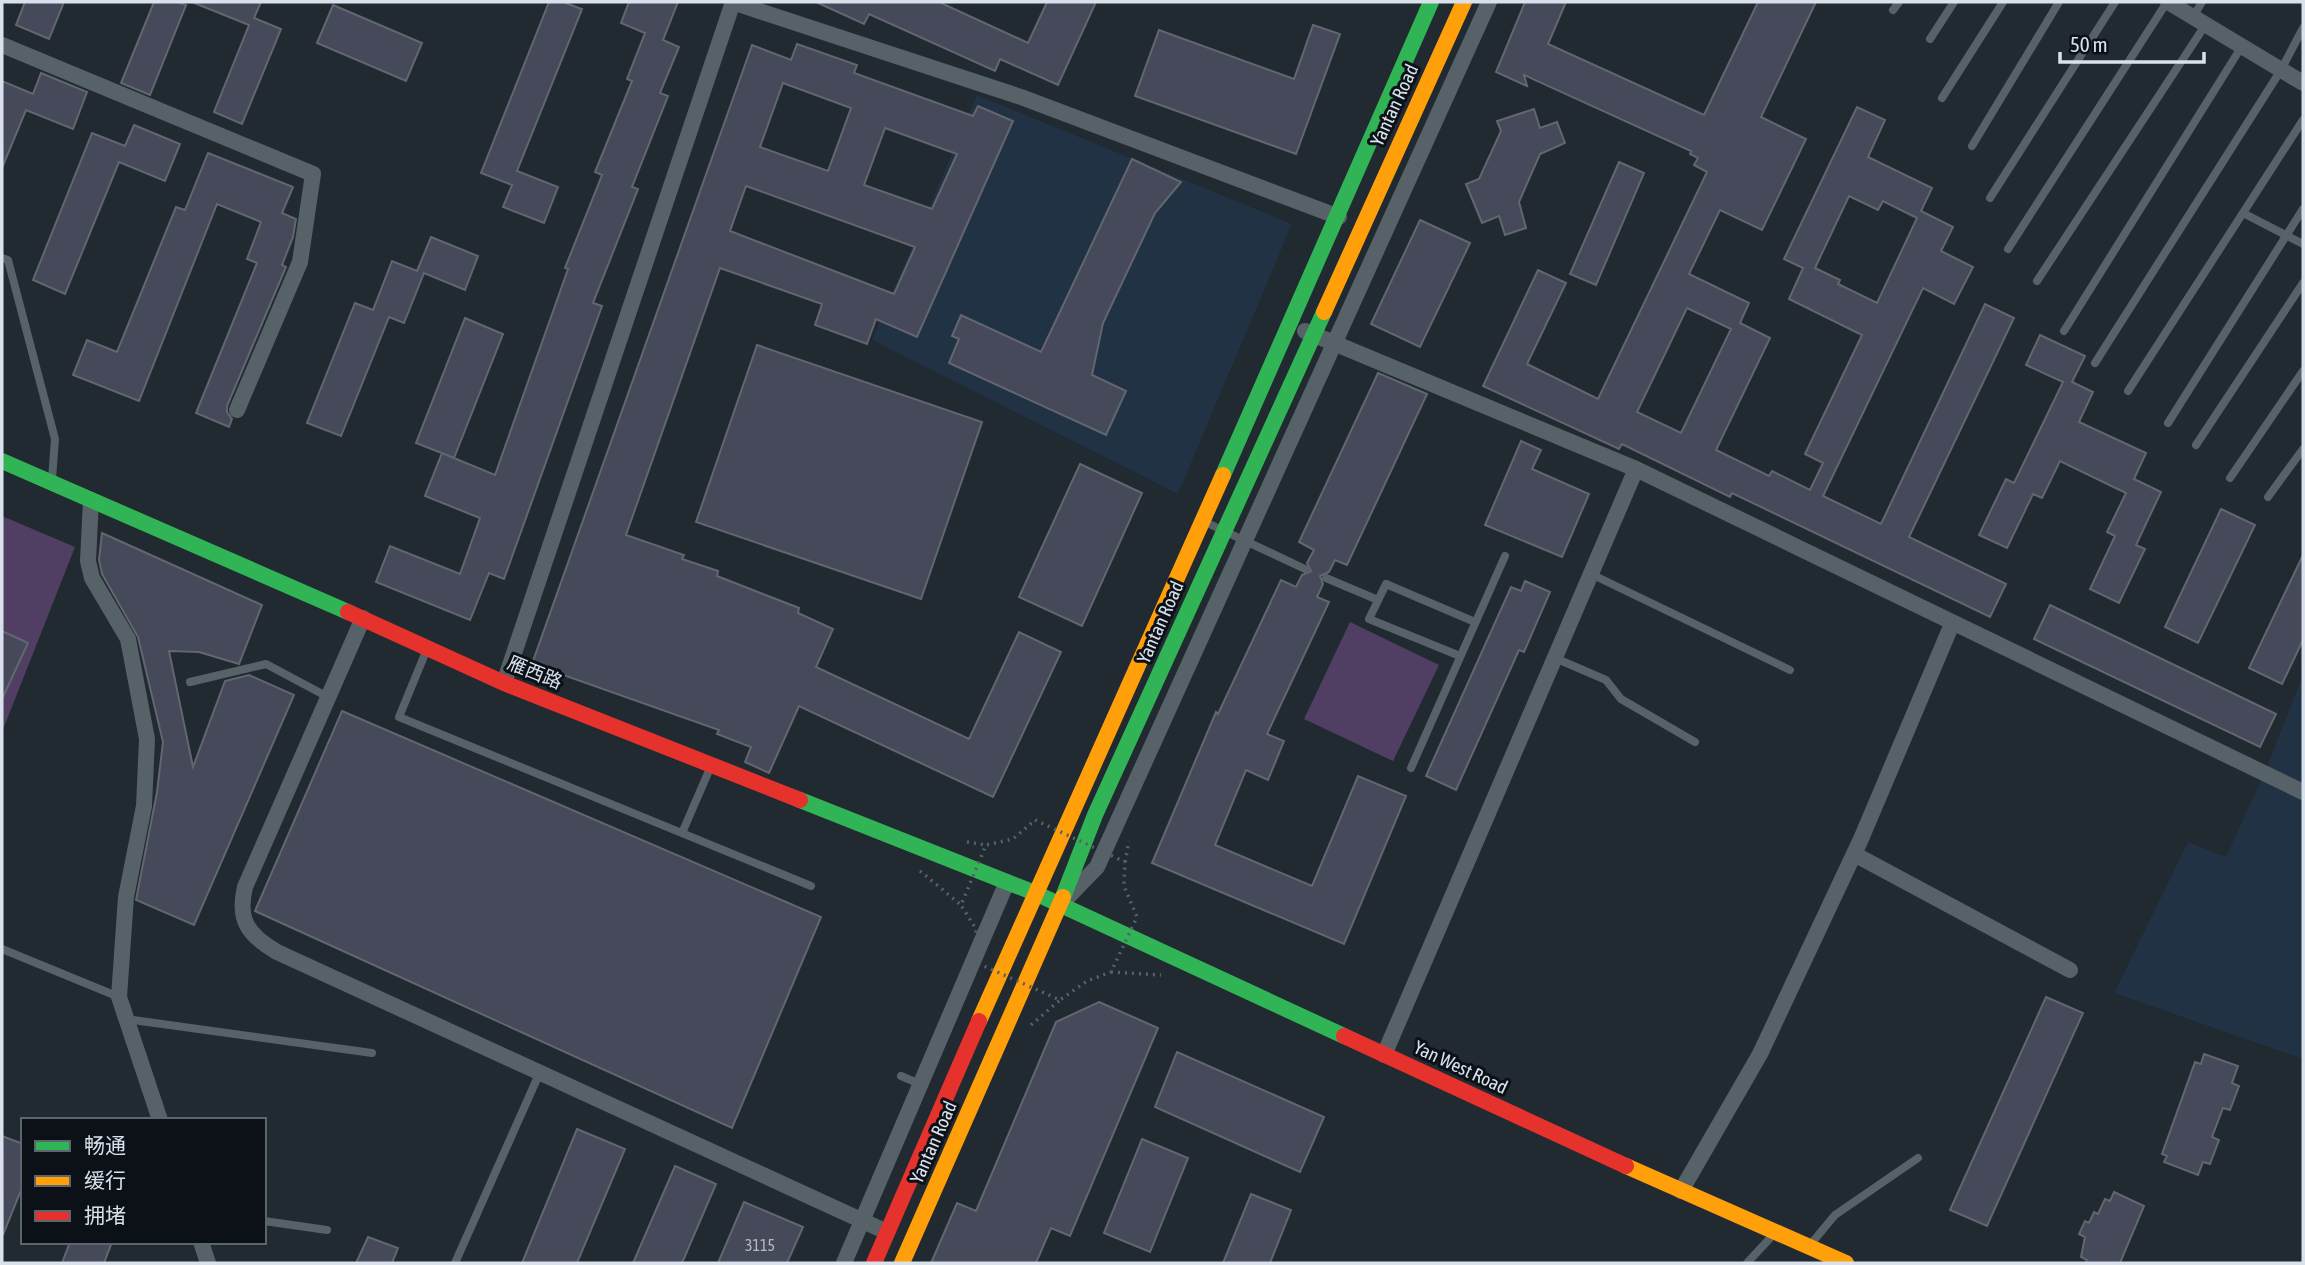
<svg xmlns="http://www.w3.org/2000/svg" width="2305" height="1265" font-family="'Asap Condensed','Noto Sans SC',sans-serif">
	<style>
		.built { fill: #203243 }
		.green { fill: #503f63 }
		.building { fill: #454959; stroke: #62676f; stroke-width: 2; fill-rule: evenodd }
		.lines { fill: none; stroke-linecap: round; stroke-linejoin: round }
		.path { stroke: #586167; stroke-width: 3.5; stroke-dasharray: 2 5; stroke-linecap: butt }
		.lane { stroke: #566267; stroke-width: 8 }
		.street { stroke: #566267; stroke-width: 16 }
		.fast { stroke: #30b455; stroke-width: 16 }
		.slow { stroke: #ff9f0a; stroke-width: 16 }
		.jam { stroke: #e5322d; stroke-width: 16 }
		.path-bridge { stroke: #586167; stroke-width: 3.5; stroke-dasharray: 2 5; stroke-linecap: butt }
		.labels { text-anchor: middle; stroke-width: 6; stroke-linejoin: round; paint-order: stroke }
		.number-label { font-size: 16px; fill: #b4bcc7 }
		.street-label { font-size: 19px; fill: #d9e2ec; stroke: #0b1117 }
	</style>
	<rect width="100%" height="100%" fill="#212931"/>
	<path class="built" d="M977 95 1292 224 1178 494 872 340Z
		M2303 674V1059L2114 993 2188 842 2226 857 2269 762Z"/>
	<path class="green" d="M2 516 75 547 2 732Z
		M1350 622 1439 665 1393 761 1304 719Z"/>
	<path class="building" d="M25 2H64L49 39 16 25Z
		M154 2H177L186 5 150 95 121 83Z
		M192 2H261L254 18 281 29 242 124 214 112 249 25Z
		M549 2H563L582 9 517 171 558 187 544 223 503 207 512 185 481 173Z
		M629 2H678L663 40 679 47 660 93 668 96 632 187 638 189 593 303 602 306 504 579 489 573 470 620 376 582 390 546 460 574 480 518 425 496 442 453 495 475 568 269 565 268 602 175 595 172 632 81 627 79 645 33 621 23Z
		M816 2H939L1028 43 1047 2H1096L1058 85 1000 59 995 71 869 14 864 24Z
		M1525 2H1566L1548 44 1704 115 1758 2H1816L1761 117 1806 139 1762 230 1720 210 1689 274 1749 303 1740 323 1770 338 1716 450 1769 476 1772 471 1810 490 1823 463 1805 454 1862 335 1789 299 1803 268 1784 259 1857 107 1885 120 1868 157 1932 188 1921 211 1953 227 1941 251 1973 267 1954 304 1923 288 1823 496 1881 524 1985 304 2014 318 1909 537 2006 584 1990 617 1732 493 1730 497 1622 444 1619 449 1483 386 1538 270 1566 283 1527 364 1598 399 1707 172 1694 165 1698 158 1690 154 1691 151 1524 75 1527 86 1496 72ZM1849 196 1878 210 1883 201 1917 218 1877 303 1838 284 1840 280 1815 268ZM1687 308 1731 329 1681 433 1637 412Z
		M333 5 422 43 406 81 317 43Z
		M1313 25 1340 34 1296 154 1135 96 1159 30 1294 79Z
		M797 44 857 65 854 73 973 116 978 106 1013 121 917 337 876 319 867 344 815 325 822 304 720 268 626 535 684 555 682 559 718 571 717 576 799 608 798 613 833 629 816 667 969 739 1019 632 1061 652 993 797 799 706 769 773 745 762 751 747 717 734 719 730 532 664 752 45 791 60ZM783 83 851 108 828 171 760 147ZM885 128 957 154 932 209 864 185ZM746 186 915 247 894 294 730 231Z
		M41 73 87 92 73 129 26 110 2 168V81L33 94Z
		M1534 109 1540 128 1557 122 1565 143 1540 154 1519 202 1526 228 1505 235 1499 216 1482 223 1466 184 1479 179 1501 131 1497 121Z
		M134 125 180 144 165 181 119 162 65 294 33 280 92 133 125 146Z
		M208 153 293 187 282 213 296 219 293 237 282 265 286 267 227 406V412L232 419 229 427 196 413 257 263 247 259 261 222 217 204 139 401 73 375 87 340 117 352 176 207 185 210Z
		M1132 159 1181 182 1155 213 1103 323 1092 375 1126 391 1106 435 949 363 959 339 952 336 961 315 1041 352Z
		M1619 162 1644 173 1596 285 1570 274Z
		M1420 220 1470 243 1420 347 1371 324Z
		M431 237 478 256 465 290 424 273 404 323 389 317 341 436 307 423 355 303 373 310 392 261 417 271Z
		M465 318 503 334 454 458 416 443Z
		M2040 335 2085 356 2072 382 2093 392 2079 422 2146 453 2134 479 2161 492 2136 545 2145 549 2119 603 2090 589 2115 536 2107 532 2126 493 2060 461 2042 498 2033 494 2007 548 1979 535 2006 479 2014 483 2063 382 2026 365Z
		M757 345 982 422 921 599 696 522Z
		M1378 373 1427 394 1347 565 1335 560 1329 572 1320 576 1323 584 1317 597 1329 602 1267 734 1284 741 1268 780 1246 770 1215 845 1312 886 1358 776 1406 796 1344 944 1152 863 1216 712 1218 714 1281 580 1296 587 1302 575 1311 571 1307 563 1314 550 1299 542Z
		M1521 441 1541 450 1532 469 1589 494 1562 557 1485 525Z
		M1080 464 1142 493 1082 626 1019 597Z
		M2221 509 2255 525 2198 643 2165 627Z
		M102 533 262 605 239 664 199 652 169 651 193 767 225 681 249 675 294 695 194 925 136 900 157 792 163 742 138 637 102 574 99 560Z
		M2303 555V640L2282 684 2249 668Z
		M1525 581 1550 592 1524 652 1519 650 1456 790 1426 776 1511 587 1521 591Z
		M2050 605 2276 714 2260 747 2034 639Z
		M2 631 28 643 2 699Z
		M342 711 821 917 732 1128 255 911Z
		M2046 997 2083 1013 1987 1226 1950 1210Z
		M1099 1002 1158 1028 1070 1236 1051 1228 1036 1263H931L957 1203 976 1211 1056 1022Z
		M1177 1052 1324 1117 1300 1172 1155 1107Z
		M2204 1054 2238 1066 2232 1083 2239 1086 2230 1110 2223 1108 2212 1137 2219 1140 2210 1164 2203 1162 2198 1175 2164 1162 2167 1156 2162 1154 2195 1062 2201 1064Z
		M577 1129 625 1149 577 1263H522Z
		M2 1136 23 1144V1185L3 1235Z
		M1142 1139 1188 1158 1150 1252 1104 1233Z
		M675 1166 716 1184 682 1263H633Z
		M2114 1192 2144 1206 2120 1263H2085L2087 1260 2081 1257 2085 1237 2079 1234 2085 1221 2089 1223 2094 1212 2098 1214 2105 1199 2110 1201Z
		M1251 1194 1291 1210 1270 1263H1223Z
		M744 1202 803 1227 787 1263H718Z
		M368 1237 398 1248 392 1263H356Z
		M70 1242H112L104 1263H62Z"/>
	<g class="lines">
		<path class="path" d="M967 842 986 845
			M1125 862 1129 841
			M920 871 961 905
			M1111 972 1161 975
			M1031 1025 1060 1000"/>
		<path class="lane" d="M1893 10 1899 2
			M2193 17 2202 2
			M1930 39 1954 2
			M1942 98 2003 2
			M1972 146 2059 2
			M1990 198 2115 2
			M2243 213 2303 244
			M2008 249 2167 2
			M2 258 8 260 55 439 52 479
			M2037 281 2206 24
			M2064 331 2242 46
			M2095 363 2281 70 2303 28
			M2128 391 2303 120
			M2168 423 2303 209
			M2196 445 2303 283
			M2230 478 2303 371
			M2268 497 2303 449
			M1203 521 1305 569
			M1591 574 1790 670
			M1326 578 1378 600
			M427 649 399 717 811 886
			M1460 656 1369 619 1386 584 1475 622
			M1555 658 1606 680 1621 699 1695 742
			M190 682 266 664 328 697
			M1411 768 1505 556
			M682 833 711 766
			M2 949 119 997
			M126 1019 372 1053
			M901 1076 920 1084
			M264 1221 327 1230
			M1810 1245 1835 1215 1918 1158
			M455 1263 540 1072
			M1747 1263 1773 1235"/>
		<path class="street" d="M732 2 1021 97 1339 217
			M2168 2 2303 83
			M2 45 313 174 300 262 237 410
			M1305 331 1636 469 2303 792
			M91 500 88 561 92 578 128 639 147 739 144 806 126 897 119 997 160 1120
			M363 618 245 887C237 920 248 935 277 952L887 1232
			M504 683 733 2
			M1854 854 2070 970
			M1067 898 1097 867 1489 2
			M1384 1055 1636 469
			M1681 1191 1760 1054 1861 839 1952 624
			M201 1242 208 1263
			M844 1263 1007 882"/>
		<path class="fast" d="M2 461 348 612
			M1223 475 1431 2
			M800 800 1035 893 1344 1036
			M1063 897 1095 815 1324 312"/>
		<path class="slow" d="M1324 312 1464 2
			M979 1021 1223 475
			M1626 1166 1846 1263
			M902 1263 1063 897"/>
		<path class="jam" d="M348 612 504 683 800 800
			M1344 1036 1626 1166
			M874 1263 979 1021"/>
		<path class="path-bridge" d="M1035 820 1125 862 1124 886 1137 917 1111 972 1087 981 1060 1000 975 962 976 929 961 905 986 845 1013 839Z"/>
	</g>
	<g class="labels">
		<g class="number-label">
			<text x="760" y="1251">3115</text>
		</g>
		<g class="street-label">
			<text transform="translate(1394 105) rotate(-65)" y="7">Yantan Road</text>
			<text transform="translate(1160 622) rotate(-66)" y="7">Yantan Road</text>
			<text transform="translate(535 672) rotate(22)" y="7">雁西路</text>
			<text transform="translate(1461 1067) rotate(25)" y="7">Yan West Road</text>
			<text transform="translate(933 1142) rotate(-66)" y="7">Yantan Road</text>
		</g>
	</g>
	<rect width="2305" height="1265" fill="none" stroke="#d9e2ec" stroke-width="7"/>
	<rect x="21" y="1118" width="245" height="126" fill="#0b1117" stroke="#5d656c" stroke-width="2"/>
	<rect x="35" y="1141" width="35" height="10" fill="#30b455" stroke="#5d656c" stroke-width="2"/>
	<text x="84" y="1153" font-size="21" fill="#d9e2ec">畅通</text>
	<rect x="35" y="1176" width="35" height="10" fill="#ff9f0a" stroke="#5d656c" stroke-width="2"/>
	<text x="84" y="1188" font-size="21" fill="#d9e2ec">缓行</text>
	<rect x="35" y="1211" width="35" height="10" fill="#e5322d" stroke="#5d656c" stroke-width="2"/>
	<text x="84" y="1223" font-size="21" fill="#d9e2ec">拥堵</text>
	<path d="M2060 52v10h144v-10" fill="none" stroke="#d9e2ec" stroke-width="3.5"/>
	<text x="2070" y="52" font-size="21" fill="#d9e2ec" stroke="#0b1117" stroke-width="5" paint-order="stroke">50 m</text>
</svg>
